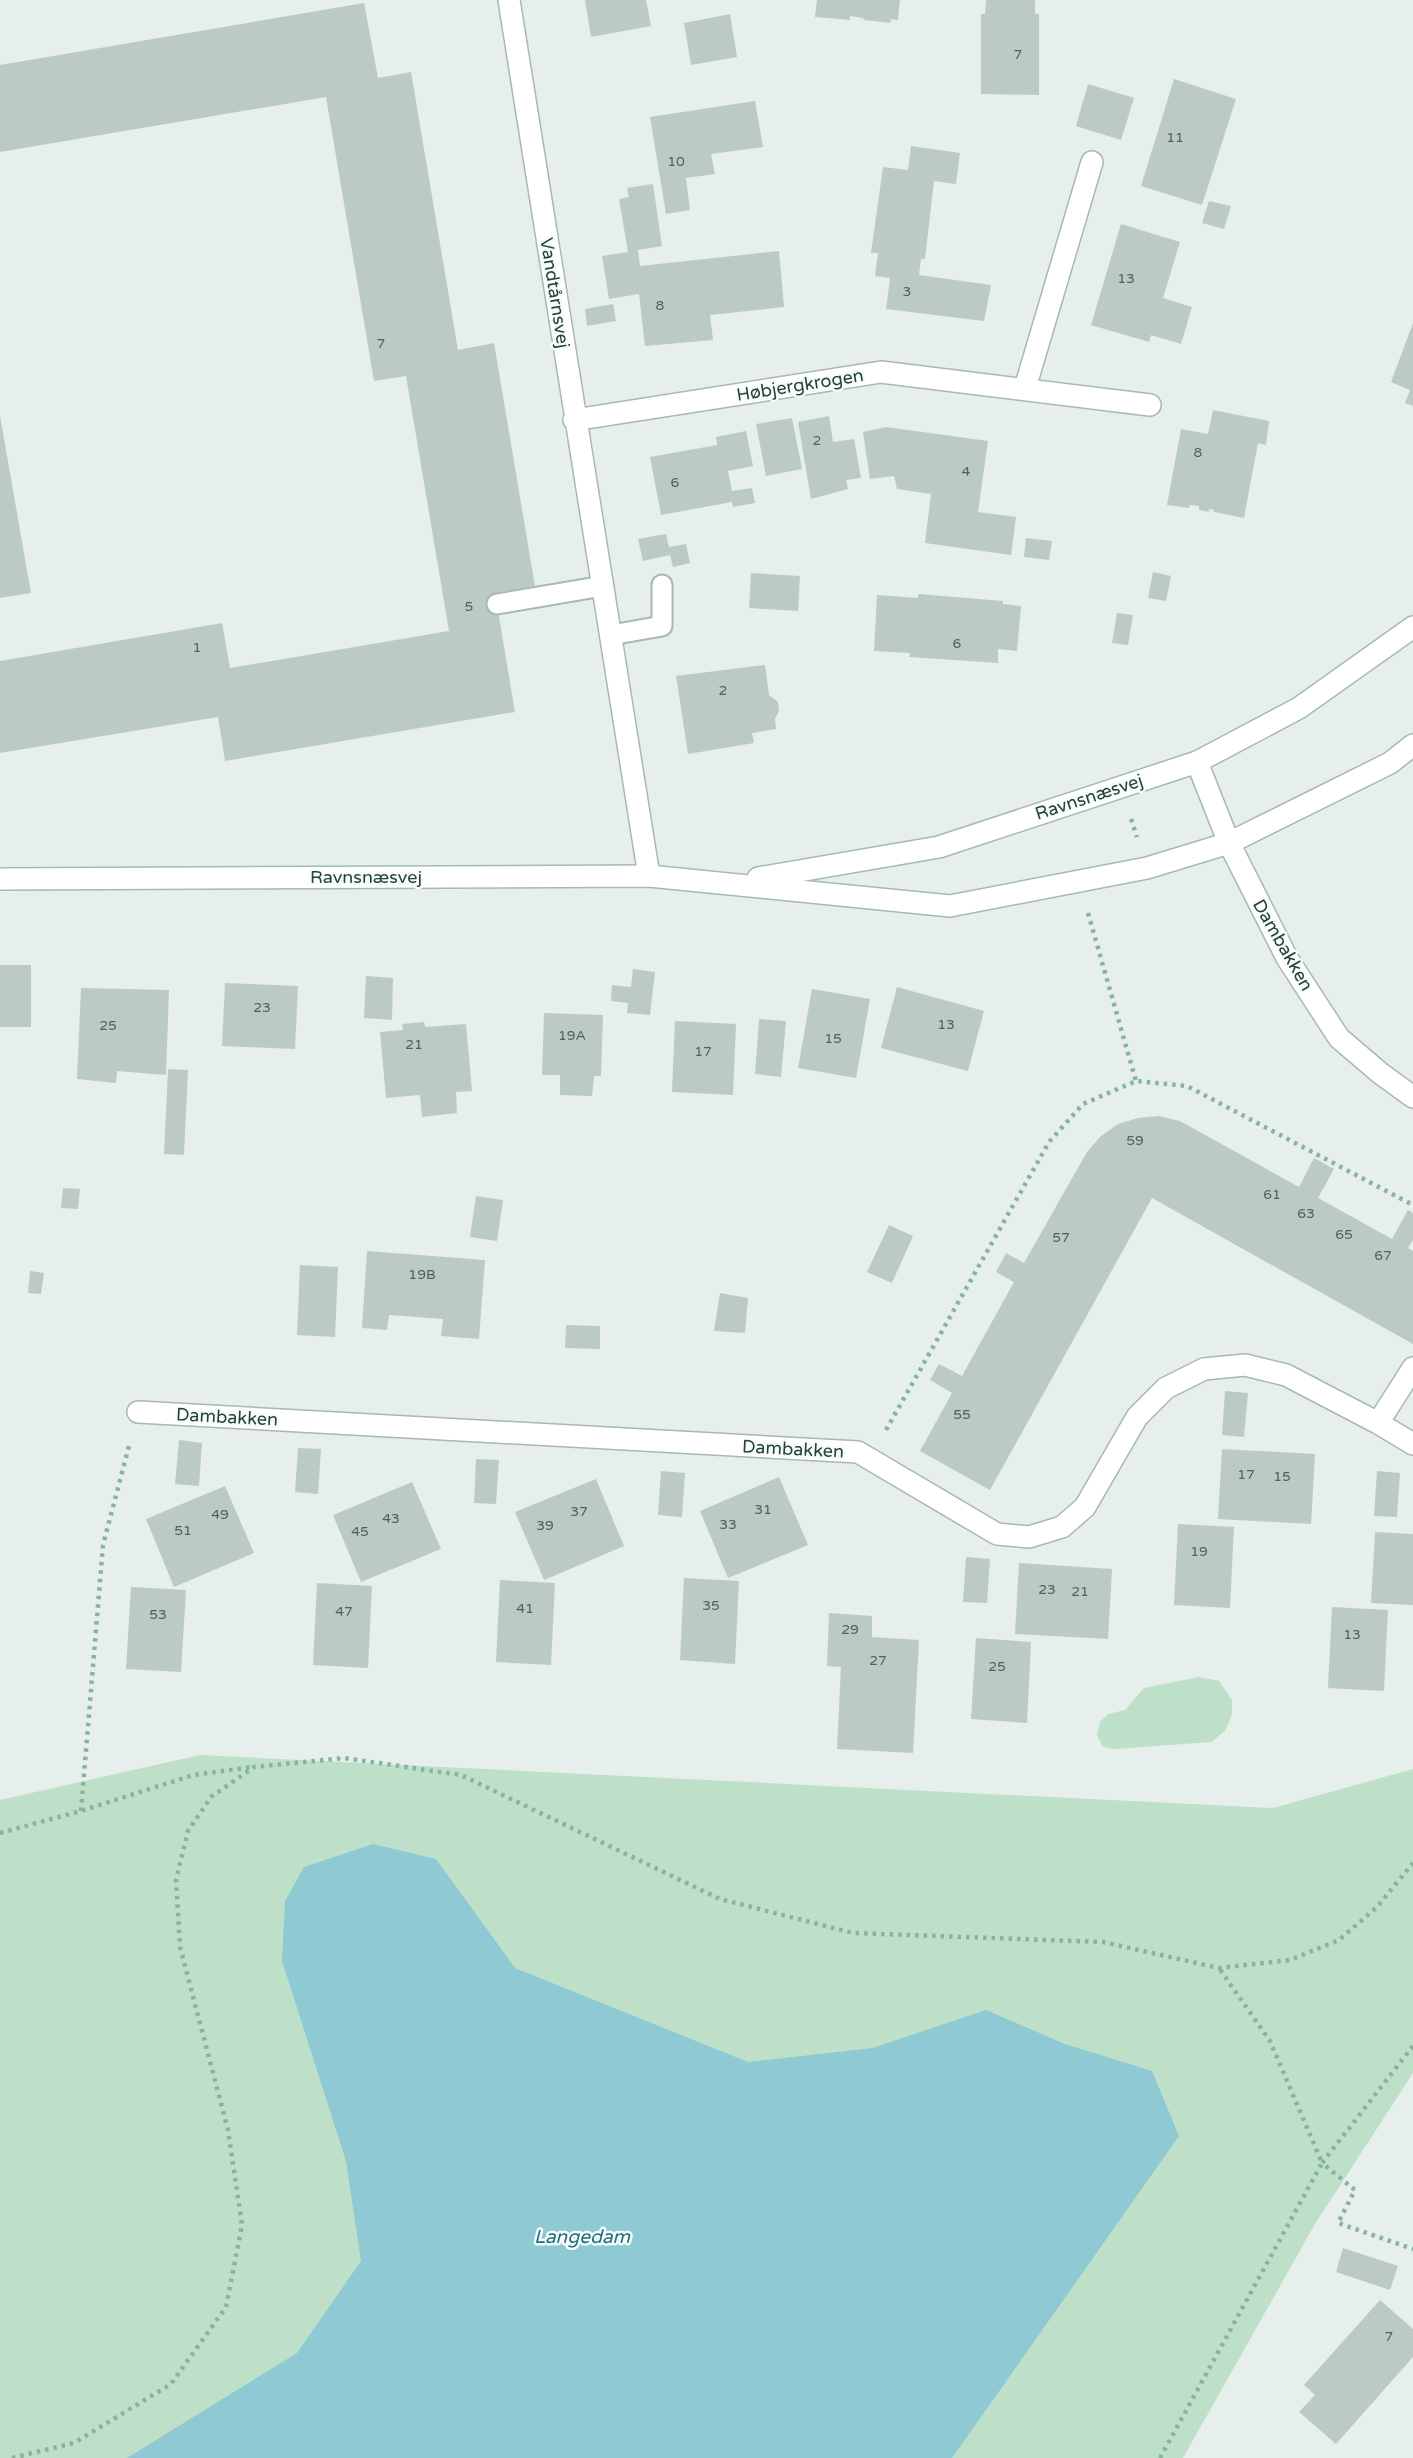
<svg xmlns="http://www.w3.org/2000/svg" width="1413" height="2458" font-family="'Varela Round',sans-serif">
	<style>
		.green { fill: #bfe0c8 }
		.water { fill: #8ec9d4 }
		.building { fill: #bbcac4 }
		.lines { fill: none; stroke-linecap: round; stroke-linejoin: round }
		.service-casing { stroke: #a8b8b2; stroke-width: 23 }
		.minor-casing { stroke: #a8b8b2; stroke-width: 24 }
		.secondary-casing { stroke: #a4bbb3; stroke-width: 24 }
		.path { stroke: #86b3a5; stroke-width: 4.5; stroke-dasharray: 3.5 5; stroke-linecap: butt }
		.service { stroke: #fff; stroke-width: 19 }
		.minor { stroke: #fff; stroke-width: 21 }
		.secondary { stroke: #fff; stroke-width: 21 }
		.labels { text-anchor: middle; stroke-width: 5; stroke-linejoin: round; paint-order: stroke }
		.number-label { font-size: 14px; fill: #4a645c }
		.street-label { font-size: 18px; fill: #24423a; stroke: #f7fbf9 }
		.water-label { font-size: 19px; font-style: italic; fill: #1c6f80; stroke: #f7fbf9 }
	</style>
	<rect width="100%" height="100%" fill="#e6efeb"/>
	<path class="green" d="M1199 1677 1219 1681 1232 1700V1714L1225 1731 1211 1742 1115 1749 1103 1747 1097 1735 1100 1722 1108 1714 1125 1710 1144 1688Z
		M200 1755 1273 1808 1413 1769V2073L1315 2224 1183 2458H0V1800Z"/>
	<path class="water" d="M373 1844 436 1859 515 1968 748 2062 873 2048 986 2010 1065 2044 1152 2071 1179 2136 952 2458H127L297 2353 361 2261 346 2161 282 1961 285 1901 304 1867Z"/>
	<path class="building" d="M585 0H646L651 26 591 37Z
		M817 0H900L898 20 890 19 891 23 864 20 863 18 850 16V20L815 17Z
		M986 0H1035V14H1039V95L981 94V14H985Z
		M364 3 378 78 411 72 458 350 494 343 535 586 495 593 515 712 225 761 218 717 0 753V661L222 623 230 668 449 631 406 376 374 381 326 97 0 152V65Z
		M730 14 737 57 691 65 684 23Z
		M1174 79 1236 99 1202 205 1141 186Z
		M1088 84 1134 98 1121 140 1076 126Z
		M755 101 763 147 711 154 715 174 686 178 690 210 666 214 650 117Z
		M911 146 960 153 956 184 934 181 925 259H921L919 275 991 285 984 321 886 309 890 278 875 276 878 253H871L883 167 908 170Z
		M653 184 662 246 638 250 640 266 779 251 784 307 710 315 713 340 645 346 639 294 609 299 602 256 628 252 619 199 629 197 627 188Z
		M1209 201 1231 206 1224 229 1202 223Z
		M1121 224 1180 242 1163 298 1192 307 1181 344 1151 335 1149 342 1091 325Z
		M613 304 616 321 587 326 585 309Z
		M1413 323V406L1405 403 1410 390 1391 382Z
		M1213 410 1269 421 1266 445 1258 443 1244 518 1214 512V510L1209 509V512L1199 510V506L1190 505 1189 508 1167 505 1181 429 1208 434Z
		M0 416 31 593 0 598Z
		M829 416 833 442 854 439 861 478 846 480 848 489 811 499 798 422Z
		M792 418 802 469 766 476 756 424Z
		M886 427 988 441 978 512 1016 517 1011 555 925 543 931 494 897 489 894 476 870 479 863 432Z
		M746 431 753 466 728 471 732 491 752 488 755 503 733 507 732 502 661 515 650 457 717 445 716 437Z
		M666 534 669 547 686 544 690 563 673 567 670 555 643 561 638 539Z
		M1026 538 1052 541 1049 560 1024 557Z
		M1153 572 1171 576 1166 601 1148 598Z
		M751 573 800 576 798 611 749 608Z
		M918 594 1003 601V604L1021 606 1017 651 998 649V663L909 657 910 653 874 651 877 595 918 598Z
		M1117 613 1133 615 1128 645 1112 643Z
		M765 665 769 695 778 702 779 711 775 719 776 729 752 733 754 743 688 754 676 676Z
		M0 965H31V1027H0Z
		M633 969 655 972 650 1015 627 1013 628 1003 611 1001 612 985 631 987Z
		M366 976 393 978 392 1020 364 1018Z
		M225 983 298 986 295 1049 222 1046Z
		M897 987 984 1011 968 1071 881 1048Z
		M81 988 169 990 166 1075 117 1071 116 1083 77 1079Z
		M812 989 870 999 856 1078 798 1068Z
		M544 1013 603 1015 601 1076H594L592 1096 560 1095V1075H542Z
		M759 1019 786 1021 781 1077 755 1074Z
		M675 1021 736 1024 733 1095 672 1092Z
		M424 1022 425 1027 466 1024 472 1091 456 1092 457 1113 422 1117 420 1095 386 1098 380 1032 403 1030 402 1024Z
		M168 1069 188 1070 184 1155 164 1154Z
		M1159 1116 1180 1121 1299 1187 1314 1158 1334 1169 1318 1198 1392 1239 1408 1210 1413 1213V1240L1408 1248 1413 1251V1344L1152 1198 990 1490 920 1451 952 1393 930 1380 939 1364 962 1376 1014 1282 996 1272 1006 1253 1024 1263 1087 1152 1101 1136 1118 1124 1138 1118Z
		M63 1188 80 1189 78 1209 61 1208Z
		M476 1196 503 1200 497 1241 470 1237Z
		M889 1225 913 1236 892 1283 867 1272Z
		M367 1251 485 1260 479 1339 441 1336 443 1319 389 1315 387 1330 362 1328Z
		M300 1265 338 1267 335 1337 297 1335Z
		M30 1271 44 1273 41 1294 28 1293Z
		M720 1293 748 1298 745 1333 714 1331Z
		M566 1325 600 1326V1349L565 1348Z
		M1225 1391 1248 1393 1244 1437 1222 1435Z
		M179 1440 202 1443 199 1486 175 1484Z
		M298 1448 321 1449 318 1494 295 1492Z
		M1222 1449 1315 1454 1311 1524 1218 1519Z
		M476 1459 499 1460 496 1504 474 1503Z
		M661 1471 685 1473 682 1517 658 1515Z
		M1377 1471 1400 1473 1397 1517 1374 1516Z
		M779 1477 808 1545 728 1578 700 1511Z
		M596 1479 624 1546 544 1580 515 1512Z
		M412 1482 441 1549 361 1582 333 1515Z
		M225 1486 254 1553 174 1587 146 1519Z
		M1178 1524 1234 1527 1230 1608 1174 1605Z
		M1375 1532 1413 1534V1605L1371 1603Z
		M966 1557 990 1559 987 1603 963 1602Z
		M1019 1563 1112 1569 1108 1639 1015 1634Z
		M684 1578 739 1581 735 1664 680 1660Z
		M500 1580 555 1583 551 1665 496 1662Z
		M317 1583 372 1586 368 1668 313 1665Z
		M131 1587 186 1590 181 1672 126 1669Z
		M1332 1607 1388 1610 1384 1691 1328 1688Z
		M829 1613 872 1616V1637L919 1640 913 1753 837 1749 841 1667 827 1666Z
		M976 1638 1031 1642 1027 1723 971 1719Z
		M1343 2248 1398 2266 1390 2290 1336 2272Z
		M1380 2300 1413 2329V2357L1336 2444 1299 2412 1315 2395 1304 2385Z"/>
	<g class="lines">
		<g class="service-casing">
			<path id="service" d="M497 604 603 586
				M611 635 662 626V585"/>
		</g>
		<g class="minor-casing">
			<path id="minor" d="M509 0 649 876
				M1025 388 1092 162
				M574 420 881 372 1150 405
				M1197 762 1229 843 1287 958 1339 1038 1380 1073 1413 1097
				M138 1412 858 1452 997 1534 1029 1537 1062 1527 1085 1507 1137 1417 1166 1388 1204 1369 1245 1365 1286 1375 1378 1423 1413 1444
				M1378 1423 1413 1368"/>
		</g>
		<g class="secondary-casing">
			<path id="secondary" d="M758 878 939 847 1197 762 1299 708 1413 627
				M0 879 649 876 950 906 1147 868 1229 843 1390 763 1413 745"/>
		</g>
		<path class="path" d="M1131 819 1137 837
			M1088 913 1136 1081
			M886 1430 1049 1142 1083 1104 1136 1081 1187 1086 1413 1205
			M81 1811 103 1545 130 1442
			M0 1833 81 1811 193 1775 252 1767
			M1413 2046 1322 2163 1355 2190 1338 2223 1413 2249
			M12 2458 74 2443 171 2384 226 2307 242 2225 228 2130 180 1947 176 1880 188 1831 211 1797 254 1767 344 1758 461 1775 720 1899 853 1933 1103 1942 1219 1968 1290 1960 1339 1940 1377 1907 1413 1863
			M1160 2458 1322 2163 1270 2041 1219 1968"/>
		<use href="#service" class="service"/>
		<use href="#minor" class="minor"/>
		<use href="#secondary" class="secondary"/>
	</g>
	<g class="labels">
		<g class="number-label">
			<text x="1018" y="59">7</text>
			<text x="1175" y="142">11</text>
			<text x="676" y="166">10</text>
			<text x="1126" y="283">13</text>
			<text x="907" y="296">3</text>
			<text x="660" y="310">8</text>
			<text x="381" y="348">7</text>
			<text x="817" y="445">2</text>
			<text x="1198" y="457">8</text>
			<text x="966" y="476">4</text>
			<text x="675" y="487">6</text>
			<text x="469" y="611">5</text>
			<text x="957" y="648">6</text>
			<text x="197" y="652">1</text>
			<text x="723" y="695">2</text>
			<text x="262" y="1012">23</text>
			<text x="946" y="1029">13</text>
			<text x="108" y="1030">25</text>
			<text x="572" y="1040">19A</text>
			<text x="833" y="1043">15</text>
			<text x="414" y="1049">21</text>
			<text x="703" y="1056">17</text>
			<text x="1135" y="1145">59</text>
			<text x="1272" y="1199">61</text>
			<text x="1306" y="1218">63</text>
			<text x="1344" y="1239">65</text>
			<text x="1061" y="1242">57</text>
			<text x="1383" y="1260">67</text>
			<text x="422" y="1279">19B</text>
			<text x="962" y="1419">55</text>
			<text x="1246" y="1479">17</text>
			<text x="1282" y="1481">15</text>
			<text x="763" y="1514">31</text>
			<text x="579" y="1516">37</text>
			<text x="220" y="1519">49</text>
			<text x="391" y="1523">43</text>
			<text x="728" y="1529">33</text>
			<text x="545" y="1530">39</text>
			<text x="183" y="1535">51</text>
			<text x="360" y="1536">45</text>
			<text x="1199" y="1556">19</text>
			<text x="1047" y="1594">23</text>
			<text x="1080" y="1596">21</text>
			<text x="711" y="1610">35</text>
			<text x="525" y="1613">41</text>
			<text x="344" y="1616">47</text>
			<text x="158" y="1619">53</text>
			<text x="850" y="1634">29</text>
			<text x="1352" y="1639">13</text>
			<text x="878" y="1665">27</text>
			<text x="997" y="1671">25</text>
			<text x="1389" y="2341">7</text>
		</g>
		<g class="street-label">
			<text transform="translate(555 293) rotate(81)" y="6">Vandtårnsvej</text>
			<text transform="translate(800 385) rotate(-9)" y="6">Høbjergkrogen</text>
			<text transform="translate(1089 797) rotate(-18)" y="6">Ravnsnæsvej</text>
			<text x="366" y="883">Ravnsnæsvej</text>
			<text transform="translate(1283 945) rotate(60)" y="6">Dambakken</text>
			<text transform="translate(227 1417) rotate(3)" y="6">Dambakken</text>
			<text transform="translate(793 1449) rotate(3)" y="6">Dambakken</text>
		</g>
		<g class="water-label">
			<text x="582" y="2243">Langedam</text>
		</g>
	</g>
</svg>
